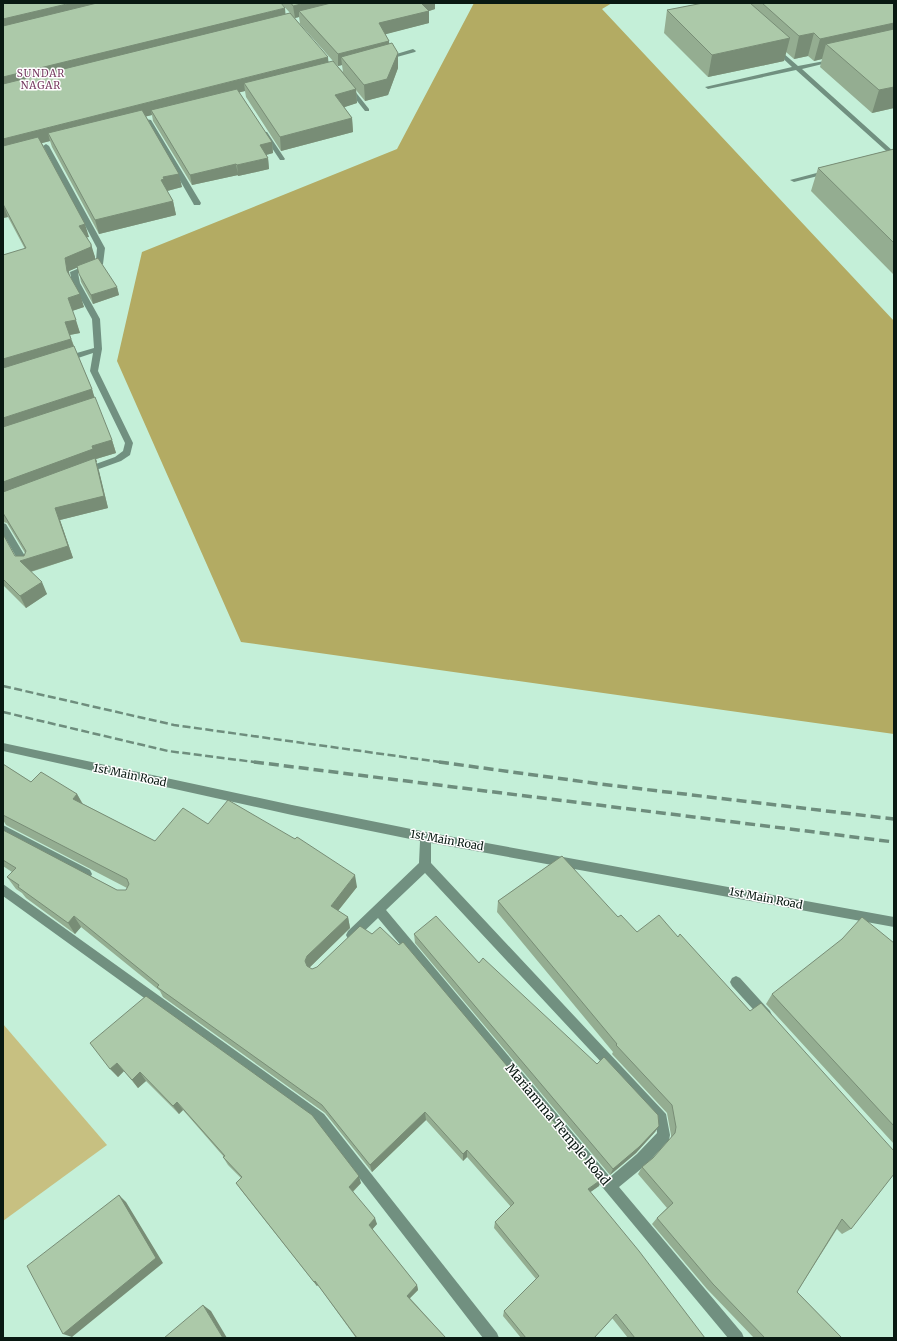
<svg xmlns="http://www.w3.org/2000/svg" width="897" height="1341" font-family="Merriweather,serif">
	<style>
		.green { fill: #c7c081 }
		.forest { fill: #b3ab63 }
		.lines { fill: none; stroke-linecap: round; stroke-linejoin: round }
		.lane { fill: #719080; fill-rule: evenodd }
		.street { fill: #719080; fill-rule: evenodd }
		.rail-far1 { stroke: #6e8d7d; stroke-width: 2.5; stroke-dasharray: 8 3.5; stroke-linecap: butt }
		.rail { stroke: #6e8d7d; stroke-width: 3.5; stroke-dasharray: 10 5; stroke-linecap: butt }
		.wall { fill: #94ad91; fill-rule: evenodd }
		.shaded-wall { fill: #788d76 }
		.building { fill: #acc9a9; stroke: #788d76 }
		.labels { text-anchor: middle; stroke-width: 3; stroke-linejoin: round; paint-order: stroke }
		.far-neighbourhood-label { font-size: 10px; letter-spacing: 1px; fill: #773a61; stroke: #fff }
		.street-label { font-size: 11px; fill: #091912; stroke: #fff }
		.near-street-label { font-size: 13px; fill: #091912; stroke: #fff }
	</style>
	<rect width="100%" height="100%" fill="#c4efd8"/>
	<path class="green" d="M3 1024 107 1145 3 1221Z"/>
	<path class="forest" d="M474 3H612L602 9 894 321V734L241 642 117 361 142 252 397 149Z"/>
	<g class="lines">
		<path class="lane" d="M775 46 798 66 835 59V61L802 69 894 152V158L796 70 708 89 705 87 792 67 773 49V47Z
			M828 170 830 171V173L794 182 790 180Z
			M736 976 740 978 770 1011 772 1015 770 1019 766 1021 762 1019 732 986 730 982 732 978Z"/>
		<path class="street" d="M413 49 416 51 415 52 386 60 383 58Z
			M346 85H350L369 109V111H365L346 87Z
			M146 119 151 120 201 203 200 205H194L193 203 145 120Z
			M263 132H267L285 159 284 160H280L262 133Z
			M46 144 49 146 105 248 103 264 78 273 80 283 100 319 102 349 98 371 133 443 130 455 121 461 85 474 81 471 82 469 115 457 123 451 125 443 90 371 93 353 66 362 62 359 63 357 94 348 92 319 72 283 70 272 96 261 97 248 43 146Z
			M3 523 6 524 28 561 30 564 28 567H22L3 534Z
			M3 743 292 805 426 832 894 917V927L431 843V863L666 1114 670 1135 669 1140 647 1164 619 1187 742 1333 744 1338H728L378 918 356 939 352 941 348 939 346 935 348 931 419 863 420 841 292 815 3 751ZM425 873 656 1121 657 1133 637 1154 610 1177 386 910Z
			M3 825 90 870 92 874 90 878 86 879 82 878 3 836Z
			M3 884 324 1114 497 1333 499 1338H483L316 1122 3 896Z"/>
		<path class="rail-far1" d="M3 686 174 725 447 763
			M3 712 168 751 262 763"/>
		<path class="rail" d="M254 762 894 842
			M439 762 600 784 894 819"/>
	</g>
	<path class="wall" d="M3 3 286 14 290 13 281 3H436H435V9L429 11V23L385 34 389 41V44L398 68 388 95 365 101 356 90 357 103 344 107 352 118 353 132 281 151 246 97 245 91 239 92 272 142 273 153 266 155 268 158 269 169 238 176V175L192 185 153 121 152 115 146 116 182 187 167 191 173 201 176 215 99 234 52 147 50 141 42 143 89 237H87L95 257V260L117 287 119 295 93 304 81 282 78 267 69 271V276L84 307 72 311 80 333 70 335 74 346 92 389 94 398 112 440 116 453 96 459 97 462H96L99 471 108 508 60 520 73 558 31 572 47 594 26 608 3 585V534L15 556H24L25 553 7 523 3 522V255L25 249 8 217 3 218ZM299 17 300 24 333 61 329 62 295 18ZM333 61 338 66 342 65 343 72Z
		M703 3H894V108L872 113 820 67 822 59 814 61 808 56 794 59 786 52 784 61 708 77 664 33 667 10Z
		M894 149V275L811 191 818 168Z
		M3 764 31 782 77 794 83 804 155 841 208 824 357 887 338 911 348 917 350 928 309 968 599 1186 590 1192 705 1338H628L612 1318 594 1338H521L503 1316 504 1311 536 1279 494 1228 495 1222 511 1207 467 1157 463 1161 426 1120 372 1172 325 1113 163 997 160 991 81 927 75 934 26 898 22 893 16 889 7 877 12 872 3 866V830L117 890H126L127 888 6 825 3 820Z
		M562 856 851 1229 842 1234 837 1229 797 1292 842 1338H754L707 1289 652 1224 657 1218 667 1208 638 1174 642 1167 653 1158 671 1138V1135L667 1113 612 1054 613 1052 497 912 498 901Z
		M414 934 479 963 659 1126 655 1132 636 1153 610 1175 415 943Z
		M894 943V1144L766 1004 772 994Z
		M90 1043 361 1183 353 1192 377 1224 372 1229 417 1285 418 1290 410 1298 446 1338H356L318 1285 317 1286 241 1190 236 1183 241 1178 228 1165 223 1157H224L183 1110 179 1114 146 1081 138 1088 124 1071 118 1077Z"/>
	<path class="shaded-wall" d="M71 3H127L3 32V19Z
		M305 3H357L299 11V17L295 18 293 6Z
		M419 3H436H435V9L429 11V23L379 36V23Z
		M285 8 286 20 3 91V77Z
		M894 23V44H826L822 59 814 61 820 39Z
		M814 33 808 56 794 59 799 36Z
		M790 38 784 61 708 77 712 55Z
		M389 41 390 53 341 57 342 65 338 66V54Z
		M398 53V68L388 95 365 101 364 85Z
		M328 57 329 69 244 83 245 91 153 114 151 110 152 115 52 140 48 133 50 141 3 153V139Z
		M894 87V108L872 113 879 90Z
		M356 89 357 103 336 110 335 95Z
		M352 118 353 132 281 151 280 137Z
		M272 142 273 153 262 156 260 145Z
		M268 158 269 169 238 176 237 165Z
		M236 164 238 175 192 185 190 175Z
		M179 174 182 187 167 191 161 180 163 177Z
		M173 201 176 215 99 234 95 220Z
		M3 204 8 217 3 218Z
		M85 224 89 237 83 238 79 226Z
		M91 244 95 257V260L69 271 71 284 67 271 65 258Z
		M117 287 119 295 93 304 91 295Z
		M80 294 84 307 72 311 68 298Z
		M76 320 80 333 69 335 65 322Z
		M71 339 76 352 3 373V359Z
		M92 389 96 402 3 432V418Z
		M112 440 116 453 96 459 97 462H96L99 471 108 508 60 520 73 558 26 573 20 561 68 546 3 496V482L92 446Z
		M42 582 47 594 26 608 20 596Z
		M77 794 84 807 73 799Z
		M355 875 357 887 333 917 331 906Z
		M74 916 81 927 75 934 68 923Z
		M348 917 350 928 310 967 308 971 305 961 307 956Z
		M117 1063 124 1071 118 1077 110 1069Z
		M140 1072 146 1081 138 1088 132 1080Z
		M177 1102 183 1110 179 1114 173 1106Z
		M425 1112 426 1120 372 1172 370 1165Z
		M659 1126 655 1132 636 1153 610 1175 613 1169Z
		M467 1150V1157L463 1161V1154Z
		M359 1176 361 1183 351 1193 349 1187Z
		M602 1179 599 1186 585 1196 588 1189Z
		M119 1195 126 1202 163 1263 72 1337 63 1334Z
		M375 1218 377 1224 371 1231 369 1225Z
		M315 1281 318 1285 317 1286 314 1282Z
		M417 1285 418 1290 408 1300 407 1296Z
		M203 1305 211 1311 227 1338H223Z"/>
	<path class="building" d="M3 3H71L3 19Z
		M97 3H281L285 8 3 77V26Z
		M291 3H305L293 6Z
		M331 3H421L429 11 379 23 389 41 338 54 299 11Z
		M703 3H750L790 38 712 55 667 10Z
		M762 3H894V23L820 39 814 33 799 36Z
		M290 13 328 57 3 139V84Z
		M894 29V87L879 90 826 44Z
		M392 43 398 53 387 79 364 85 341 57Z
		M333 61 356 89 335 95 352 118 280 137 244 83Z
		M237 89 272 142 260 145 268 158 237 165 236 164 190 175 151 110Z
		M142 110 179 174 163 177 164 179 161 180 173 201 95 220 48 133Z
		M38 137 85 224 79 226 91 244V247L65 258 67 271 80 294 68 298 76 320 65 322 71 339 3 359V255L26 248 3 204V146Z
		M894 149V243L818 168Z
		M98 258 117 287 91 295 79 274 77 266Z
		M74 346 92 389 3 418V368Z
		M95 397 112 440 92 446 93 449 3 482V427Z
		M95 458 104 496 55 508 68 546 20 561 42 582 20 596 3 579V534L15 556H24L26 551 3 513V492Z
		M3 764 31 782 41 772 77 794 73 799 155 841 183 808 208 824 228 800 295 839 297 837 355 875 331 906 348 917 307 956 305 961 307 966 312 969 317 967 360 926 372 934 380 927 399 945 403 942 602 1179 588 1189 639 1251 705 1338H635L616 1314 594 1338H526L504 1311 539 1276 495 1222 514 1203 467 1150 463 1154 425 1112 370 1165 322 1105 157 987 159 985 74 916 68 923 18 887 19 885 7 877 16 868 3 860V830L117 890H126L129 884 127 879 3 815Z
		M562 856 618 917 621 915 637 932 659 915 678 937 680 934 750 1011 761 1003 894 1151V1174L851 1229 842 1219 797 1292 842 1338H765L713 1284 657 1218 673 1203 642 1167 653 1158 675 1133 676 1127 672 1105 616 1045 617 1044 498 901Z
		M436 916 479 963 483 958 597 1064 604 1057 658 1115 659 1126 639 1147 613 1169 414 934Z
		M862 917 894 943V1126L772 994 842 939Z
		M146 996 312 1115 359 1176 349 1187 375 1218 369 1225 417 1285 407 1296 446 1338H357L315 1281 314 1282 236 1183 242 1177 223 1157 225 1156 177 1102 173 1106 140 1072 132 1080 117 1063 110 1069 90 1043Z
		M119 1195 156 1258 63 1334 27 1266Z
		M203 1305 223 1338H164Z"/>
	<g class="labels">
		<g class="far-neighbourhood-label">
			<text x="41" y="77">SUNDAR<tspan x="41" dy="12">NAGAR</tspan></text>
		</g>
		<g class="street-label">
			<text transform="translate(130 775) rotate(12)" y="4">1st Main Road</text>
			<text transform="translate(447 840) rotate(10)" y="4">1st Main Road</text>
			<text transform="translate(766 898) rotate(11)" y="4">1st Main Road</text>
		</g>
		<g class="near-street-label">
			<text transform="translate(558 1124) rotate(50)" y="5">Mariamma Temple Road</text>
		</g>
	</g>
	<rect width="897" height="1341" fill="none" stroke="#091912" stroke-width="8"/>
</svg>
